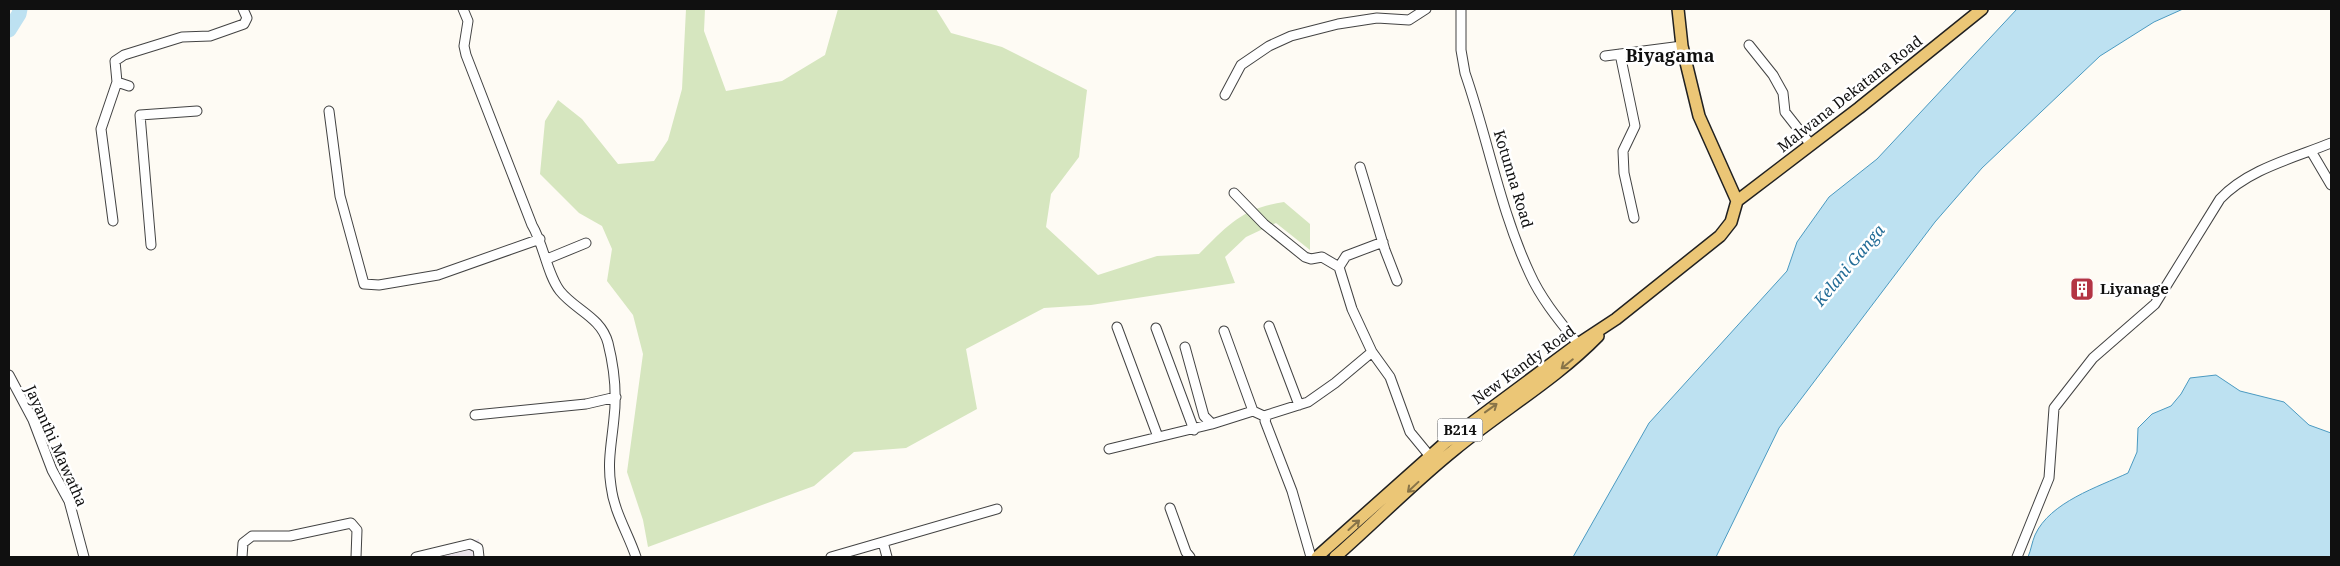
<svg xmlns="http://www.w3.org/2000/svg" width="2340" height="566" font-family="'Noto Serif',serif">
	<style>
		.industrial { fill: #ece5ed }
		.green { fill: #d6e6bf }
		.water { fill: #bde1f1; stroke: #4b9ac1 }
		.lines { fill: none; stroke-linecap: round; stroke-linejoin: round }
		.river { stroke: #bde1f1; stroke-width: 15 }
		.minor-casing { stroke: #434343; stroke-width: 11 }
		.major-casing { stroke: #212121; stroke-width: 14 }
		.minor { stroke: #fff; stroke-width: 9 }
		.major { stroke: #ebc676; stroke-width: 11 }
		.oneway { stroke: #887448 }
		.labels { text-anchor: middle; stroke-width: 5; stroke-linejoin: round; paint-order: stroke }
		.shield { fill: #fff; stroke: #585858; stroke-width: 1 }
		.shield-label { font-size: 14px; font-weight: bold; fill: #101010 }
		.street-label { font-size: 15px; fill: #101010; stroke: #fff }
		.poi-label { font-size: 15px; font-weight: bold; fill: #101010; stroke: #fff; text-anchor: start }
		.water-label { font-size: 16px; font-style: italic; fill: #246d97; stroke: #fff }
		.quarter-label { font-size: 18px; font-weight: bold; fill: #101010; stroke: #fff }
	</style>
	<rect width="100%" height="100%" fill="#fefbf4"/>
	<path class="industrial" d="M479 539 480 557H410Z"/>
	<path class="green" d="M686 9H705L704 31 726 91 782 81 825 55 838 9H936L951 33 1002 47 1087 90 1079 157 1051 194 1046 227 1098 275 1157 256 1199 254C1228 225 1242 208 1284 202L1310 224V250L1276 223 1246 237 1225 257 1235 283 1091 305 1044 308 966 349 977 409 906 448 854 452 814 486 648 547 643 520 627 472 643 354 633 315 607 281 612 249 602 226 579 213 540 174 545 121 558 100 582 119 618 164 654 161 668 140 682 89Z"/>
	<path class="water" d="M2017 9H2183L2154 22 2100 56 1982 168 1935 222 1779 428 1716 557H1573L1649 423 1787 271 1797 242 1829 197 1877 159Z
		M2216 375 2240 391 2284 402 2309 425 2331 433V557H2028C2031 550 2032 542 2035 535 2050 502 2098 487 2128 473L2137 452 2138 428 2152 414 2171 406 2181 394 2190 378Z"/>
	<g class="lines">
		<path class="river" d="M9 30 19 14 20 9"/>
		<g class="minor-casing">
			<path id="minor" d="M463 9 468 21 464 46 466 55 532 225C544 245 547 274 560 291 575 310 601 317 608 343 614 367 617 393 614 418 612 441 607 462 611 486 614 512 628 533 636 557
				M1461 9V50L1465 73C1488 139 1500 210 1530 274 1542 301 1563 325 1582 349
				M1749 45 1773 75 1783 93 1785 112 1811 145
				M1620 54 1635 126 1623 151 1624 173 1634 218
				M1605 56 1682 46
				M129 86 117 82 115 61 124 55 182 37 210 36 244 24 247 18 243 9
				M1225 95 1241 65 1269 46 1291 36 1338 24 1377 18 1409 20 1426 9
				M329 111 340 196 364 284 379 285 438 275 540 239
				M2311 151 2331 185
				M1360 167 1385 250 1397 281
				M1234 193 1264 224 1305 257 1311 259 1322 257 1339 267 1352 309 1372 352 1390 377 1410 432 1433 460
				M113 221 101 129 117 82
				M151 245 140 115 197 111
				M547 259 586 243
				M1339 267 1346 256 1383 242
				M1269 326 1299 405
				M1117 327 1158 437
				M1156 328 1194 430
				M1224 331 1253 411 1266 417
				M1185 347 1204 416 1212 424 1253 411
				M9 375 33 420 52 470 69 501 84 557
				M475 415 586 404 616 397
				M1109 449 1212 424
				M1170 508 1186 552 1190 557
				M883 542 887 557
				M242 557 243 543 252 536H290L351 523 357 530 356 557
				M416 557 470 544 478 548 479 557
				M831 557 997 509
				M1311 557 1292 491 1265 421 1267 415 1308 402 1335 383 1372 352
				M2017 557 2049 478 2054 408 2093 358 2155 304 2220 199C2248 169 2294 158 2331 143"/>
		</g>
		<g class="major-casing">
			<path id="major" d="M1737 201 1859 108 1982 9
				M1317 557 1446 442 1578 344 1616 319 1720 236 1731 222 1737 201 1699 116 1682 46 1678 9
				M1335 557C1375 522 1413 483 1454 450 1501 411 1555 380 1598 336"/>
		</g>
		<use href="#minor" class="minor"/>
		<use href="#major" class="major"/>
	</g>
	<defs><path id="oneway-shaft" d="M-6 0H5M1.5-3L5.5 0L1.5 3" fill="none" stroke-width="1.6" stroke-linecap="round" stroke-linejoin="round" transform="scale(1.25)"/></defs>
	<g class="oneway">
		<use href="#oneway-shaft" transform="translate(1567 364) rotate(141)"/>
		<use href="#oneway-shaft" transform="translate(1491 408) rotate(-36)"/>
		<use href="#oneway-shaft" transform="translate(1413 487) rotate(137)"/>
		<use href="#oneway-shaft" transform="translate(1354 525) rotate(-42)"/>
	</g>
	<defs>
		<g id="building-square" transform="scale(1.25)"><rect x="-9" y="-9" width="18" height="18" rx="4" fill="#b33444" stroke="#fff"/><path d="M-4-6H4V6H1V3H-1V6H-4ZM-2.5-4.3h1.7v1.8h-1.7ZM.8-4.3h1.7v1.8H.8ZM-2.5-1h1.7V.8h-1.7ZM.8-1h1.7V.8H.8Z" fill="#fff"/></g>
	</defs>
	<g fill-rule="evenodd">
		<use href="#building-square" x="2082" y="289"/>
	</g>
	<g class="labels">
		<rect class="shield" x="1437.5" y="418.5" width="45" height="23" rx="4"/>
		<g class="shield-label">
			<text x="1460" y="435">B214</text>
		</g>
		<g class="street-label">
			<text transform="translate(1850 94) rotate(-38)" y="5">Malwana Dekatana Road</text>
			<text transform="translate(1513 179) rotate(73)" y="5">Kotunna Road</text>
			<text transform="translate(1524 365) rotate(-36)" y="5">New Kandy Road</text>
			<text transform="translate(56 446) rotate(66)" y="5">Jayanthi Mawatha</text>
		</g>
		<g class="poi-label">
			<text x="2100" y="294">Liyanage</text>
		</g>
		<g class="water-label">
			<text transform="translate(1849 265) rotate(-50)" y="6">Kelani Ganga</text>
		</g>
		<g class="quarter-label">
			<text x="1670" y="62">Biyagama</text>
		</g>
	</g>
	<rect width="2340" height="566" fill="none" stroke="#101010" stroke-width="20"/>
</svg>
